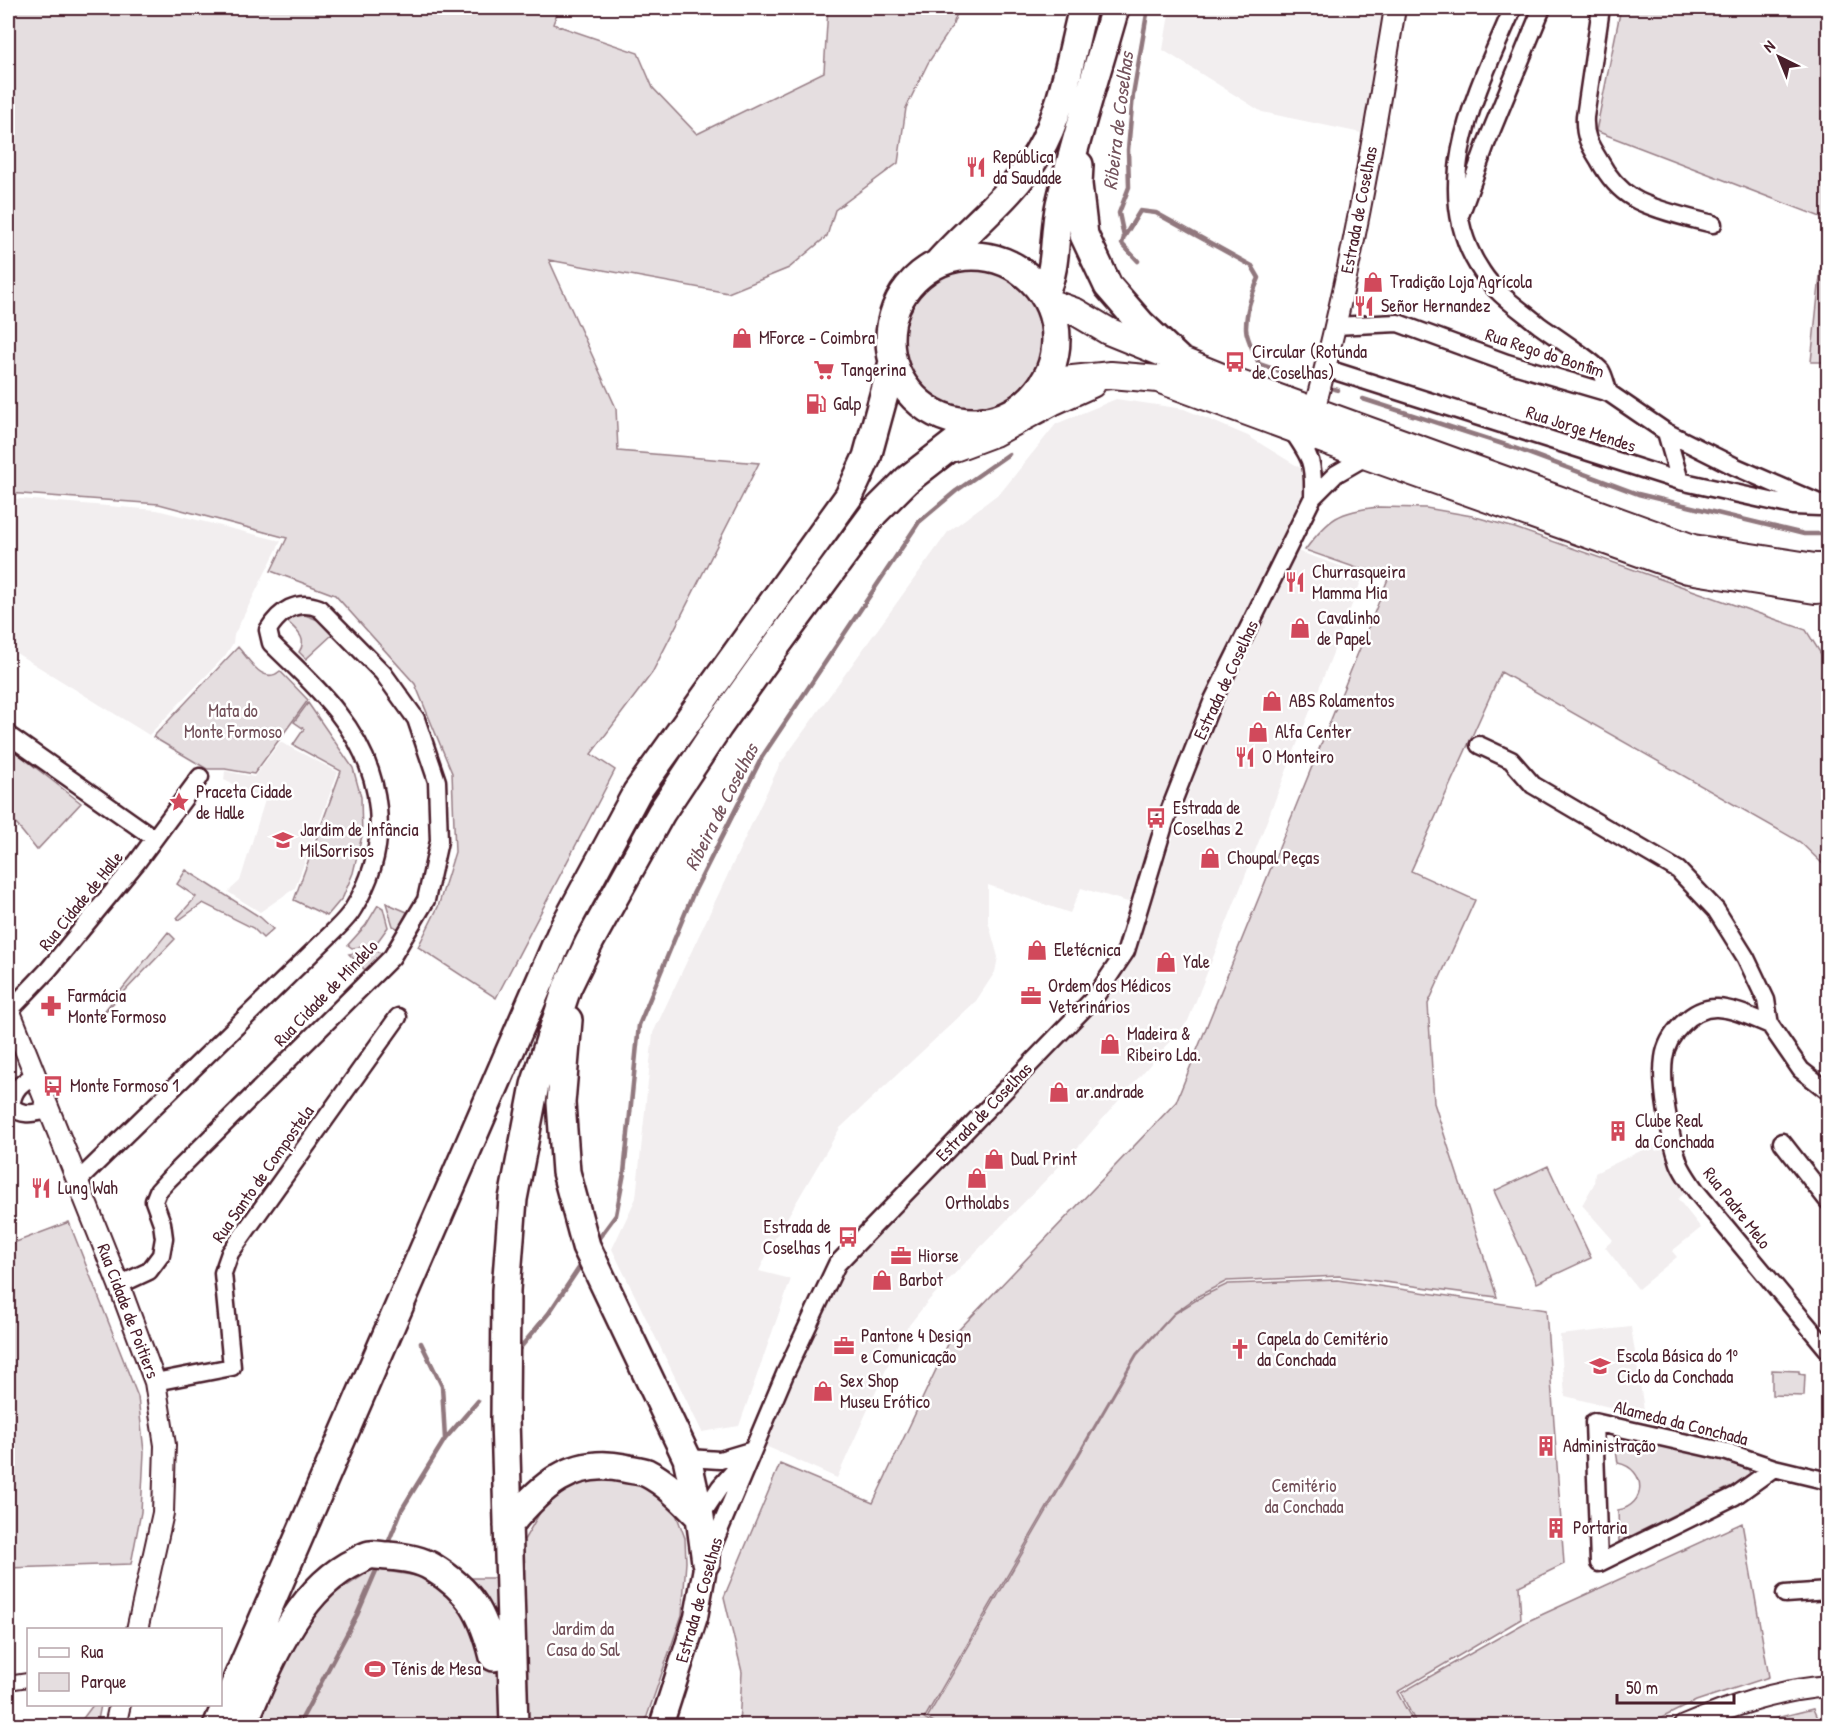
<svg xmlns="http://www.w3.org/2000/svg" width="1836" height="1733" font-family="'Patrick Hand',sans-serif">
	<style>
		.built { fill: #f2eeef }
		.green { fill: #e5dee0; stroke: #987e86; stroke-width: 1.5 }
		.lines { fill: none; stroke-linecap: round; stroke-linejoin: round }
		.stream { stroke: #91787e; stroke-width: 4.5 }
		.pedestrian-casing { stroke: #4a1f2b; stroke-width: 16 }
		.minor-casing { stroke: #4a1f2b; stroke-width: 21 }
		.tertiary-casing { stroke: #4a1f2b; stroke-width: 24 }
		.secondary-casing { stroke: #4a1f2b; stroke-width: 27 }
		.primary-casing { stroke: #4a1f2b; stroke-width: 30 }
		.trunk-casing { stroke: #4a1f2b; stroke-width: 32 }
		.pedestrian { stroke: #fff; stroke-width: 12 }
		.minor { stroke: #fff; stroke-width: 16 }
		.tertiary { stroke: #fff; stroke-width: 20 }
		.secondary { stroke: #fff; stroke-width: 22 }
		.primary { stroke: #fff; stroke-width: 26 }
		.trunk { stroke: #fff; stroke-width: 27 }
		.labels { text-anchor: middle; stroke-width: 5; stroke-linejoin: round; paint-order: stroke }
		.poi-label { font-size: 18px; fill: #4a1f2b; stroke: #fff; text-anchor: start }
		.street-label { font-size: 18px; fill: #4a1f2b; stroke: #fff }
		.park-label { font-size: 18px; fill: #714f58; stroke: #fff }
		.water-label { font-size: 20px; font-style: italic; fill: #74535c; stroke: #fff }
	</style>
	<rect width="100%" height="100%" fill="#fff"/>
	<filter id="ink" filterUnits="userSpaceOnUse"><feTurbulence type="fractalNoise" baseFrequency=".0167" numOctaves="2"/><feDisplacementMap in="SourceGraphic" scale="12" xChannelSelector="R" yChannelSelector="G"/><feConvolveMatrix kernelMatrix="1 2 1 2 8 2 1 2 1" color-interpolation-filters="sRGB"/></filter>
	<g filter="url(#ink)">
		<path class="built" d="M1170 8H1386L1366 134 1262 112 1163 50Z
			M1116 399 1184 409 1248 436 1307 472 1297 512 1185 741 1128 902 1081 888 1070 913 988 885V921L998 957 995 972 976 1001 840 1128 774 1240 759 1271 791 1279 739 1426 702 1432 612 1249 636 1198 653 1033 780 764 948 532 1002 491 1056 424Z
			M8 498 157 510 281 541 234 635 233 643 225 656 149 735 8 648Z
			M1294 550 1364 574 1188 1021 1079 1146 929 1300 902 1334 837 1478 761 1444 832 1281 1132 954 1222 699Z
			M280 742 338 772 295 888 260 912 228 892 240 881 265 800 224 780 225 771 254 777Z
			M1653 1145 1656 1151 1665 1148 1675 1175 1685 1193 1678 1199 1701 1228 1672 1251 1677 1257 1638 1289 1605 1247 1613 1240 1582 1205 1594 1184 1595 1173Z
			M1631 1327 1645 1416 1565 1396 1560 1335Z"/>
		<path class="green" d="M8 8H559L553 24 638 53 653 88 697 134 824 72 828 8H959L952 27 928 63 906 108 898 163 835 210 827 236 789 268 728 293 549 260 616 408 618 451 759 463 652 673 591 754 615 770 496 998 418 947 438 907 455 852 452 773 415 684 335 595 271 571 287 538 159 504 8 493Z
			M1621 8H1828V362H1811L1826 219 1596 131Z
			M902 338a71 71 0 1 1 142 0a71 71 0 1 1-142 0Z
			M1379 507 1426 508 1472 516 1515 528 1806 630 1828 665V869L1800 842 1501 672 1411 871 1475 900 1428 1004 1434 1103 1497 1297 1339 1276 1227 1281 1200 1295 1174 1313 1136 1354 924 1719 935 1725H739L742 1672 724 1597 780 1464 873 1503 951 1338 1176 1102 1388 579 1305 550C1329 518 1339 511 1379 507Z
			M305 615 318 620 332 635 306 659 299 652C308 639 297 631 288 622L293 617Z
			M238 647C249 659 263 686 280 671L308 700 254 774 225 769H207L153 737Z
			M308 703 353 768 361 797 362 836 353 873 343 897 327 916 294 900 341 771 293 745 304 729 294 722Z
			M8 746 81 803 37 850 8 814Z
			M186 870 260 917 273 929 263 938 253 928 203 903 179 920 177 918 196 897 177 884Z
			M386 903 407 912 399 929 393 926Z
			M378 905 383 908 388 927 375 945 352 948 348 945 366 925Z
			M168 932 175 939 98 1019Z
			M376 950 382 954 365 970 349 954Z
			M1548 1166 1591 1258 1537 1283 1494 1191Z
			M69 1222 138 1397 144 1452 141 1512 131 1564 8 1568V1245Z
			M1337 1280 1546 1310 1564 1564 1519 1586 1521 1619 1397 1692 1415 1725 940 1726 927 1718 1137 1355 1174 1314 1201 1297 1228 1284Z
			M1772 1370 1799 1371V1374L1805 1375 1804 1396 1772 1395Z
			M1613 1433 1743 1465 1748 1468 1750 1474 1746 1479 1619 1542 1618 1510C1647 1505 1647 1469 1618 1463Z
			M612 1475 651 1487 676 1514 685 1538 686 1562 682 1615 644 1725 256 1726 288 1654 323 1601 373 1569 430 1578H522L524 1540 546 1502 574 1480Z
			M1742 1523 1769 1677 1696 1701 1647 1725H1417L1401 1693 1528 1621Z
			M93 1705H101L97 1725H78Z
			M1813 1709 1817 1718V1725H1748Z"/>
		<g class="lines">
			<path class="stream" d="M1124 237 1119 213 1129 187 1128 150 1133 95 1148 8
				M1138 261 1122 244 1124 237 1140 211 1156 213 1252 266 1259 278C1252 293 1246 311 1246 328 1246 339 1255 353 1259 364L1300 378
				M1334 389 1338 390
				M1363 399 1509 446 1638 494 1804 534H1828
				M596 1242 616 1215 624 1173 639 1025 693 894 762 757 919 522 956 491 1009 454
				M515 1354 549 1313 583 1262
				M445 1439 478 1401
				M386 1548 402 1509 445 1439 442 1386 421 1343
				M298 1726 357 1615 378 1566"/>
			<g class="pedestrian-casing">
				<path id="pedestrian" d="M8 1683 28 1680"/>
			</g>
			<g class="minor-casing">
				<path id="minor" d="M1513 8C1478 89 1425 188 1482 272 1496 294 1520 309 1539 325 1550 333 1597 364 1601 371 1605 378 1606 386 1609 393
					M1601 8 1585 117C1584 136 1589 144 1599 160 1607 175 1618 189 1633 198 1650 209 1693 219 1713 224
					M1461 213 1486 144 1542 8
					M1334 326 1398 323 1507 363 1609 393 1666 432 1736 467 1828 507
					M1325 368 1680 481 1793 506 1819 507
					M1291 429C1311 458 1314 461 1313 497
					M1666 432 1680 481
					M8 735 154 838
					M1479 745 1511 760 1533 785 1678 870 1716 910 1746 958 1766 1000 1770 1025 1801 1070 1828 1091
					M9 1011 49 969 137 862 200 777
					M1770 1025C1753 1018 1735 1009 1717 1008 1692 1007 1667 1035 1664 1058 1660 1085 1670 1137 1679 1163 1683 1173 1690 1182 1696 1191L1828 1350
					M35 1075C21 1083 13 1089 11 1106 23 1117 34 1113 49 1110
					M1782 1142 1828 1201
					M78 1181 332 933C339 926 348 918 353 909 394 844 384 771 337 712 318 687 293 665 271 643L268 630C280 611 297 599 319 608L383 673 416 719 437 781 439 841 426 900 392 957 168 1180 158 1191 154 1201 162 1223 164 1238 161 1255 149 1271 119 1285
					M155 1382 232 1367 223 1273 230 1253 398 1017
					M687 1458 720 1460 750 1451
					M1774 1468 1735 1496 1599 1563 1594 1422 1727 1452 1774 1468 1828 1481
					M700 1517 720 1487 741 1463
					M708 1557 785 1374 837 1264 1095 997 1126 951 1165 822 1213 700 1313 497 1336 474 1367 456
					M1785 1594 1828 1591"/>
			</g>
			<g class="tertiary-casing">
				<path id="tertiary" d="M1314 410C1350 278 1373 142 1395 8
					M8 1007 119 1285 155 1382 165 1445 163 1513 137 1630
					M115 1726 120 1704
					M1684 1726C1731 1706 1778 1690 1828 1686"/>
			</g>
			<g class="secondary-casing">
				<path id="secondary" d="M661 1726 696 1617 706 1562"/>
			</g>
			<g class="primary-casing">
				<path id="primary" d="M1048 302 1076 312 1108 331 1229 380 1693 548 1815 567H1828
					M1044 382 1111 375 1158 379 1367 456 1688 570 1815 590 1828 589
					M954 448 994 433 1052 402 1092 384"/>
			</g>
			<g class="trunk-casing">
				<path id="trunk" d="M1079 165 1078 184 1084 235 1108 286 1141 324 1177 358
					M890 339a83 83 0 1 1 166 0a83 83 0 1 1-166 0Z
					M939 262C971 226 1013 195 1038 153 1063 111 1071 54 1083 8
					M1044 294C1058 266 1053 234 1060 204 1075 139 1097 72 1115 8
					M568 1020 561 1103 566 1172 586 1246 687 1458 700 1517 706 1562
					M508 1526C540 1487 571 1457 624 1468 631 1470 640 1470 647 1473 667 1483 684 1501 700 1517
					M217 1726 562 931 637 792 849 496 867 457 893 362
					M242 1726C268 1668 296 1589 357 1561 361 1559 365 1556 370 1555 375 1554 382 1556 388 1556 403 1557 419 1559 432 1567 471 1591 483 1613 494 1657
					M514 1726 505 1419 506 1290 513 1199 535 1085 567 988 590 941 661 813 718 727 765 661 874 513 907 480 983 421"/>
			</g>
			<use href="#pedestrian" class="pedestrian"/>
			<use href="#minor" class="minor"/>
			<use href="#tertiary" class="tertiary"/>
			<use href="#secondary" class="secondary"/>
			<use href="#primary" class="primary"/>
			<use href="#trunk" class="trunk"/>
		</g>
	</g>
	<defs>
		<g id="restaurant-bare" transform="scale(1.62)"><path d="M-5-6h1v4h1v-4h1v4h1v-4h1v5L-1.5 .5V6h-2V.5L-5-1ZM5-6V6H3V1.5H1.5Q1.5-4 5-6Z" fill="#d1495b" stroke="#fff" stroke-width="2.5" paint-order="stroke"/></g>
		<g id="shop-bare" transform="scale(1.62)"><path d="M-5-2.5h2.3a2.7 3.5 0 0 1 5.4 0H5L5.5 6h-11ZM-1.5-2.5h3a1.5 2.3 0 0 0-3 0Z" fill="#d1495b" stroke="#fff" stroke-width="2.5" paint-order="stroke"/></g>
		<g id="bus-bare" transform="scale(1.62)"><path d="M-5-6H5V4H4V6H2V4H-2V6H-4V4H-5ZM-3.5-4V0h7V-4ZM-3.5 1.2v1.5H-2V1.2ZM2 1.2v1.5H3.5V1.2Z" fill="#d1495b" stroke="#fff" stroke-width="2.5" paint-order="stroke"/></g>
		<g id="supermarket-bare" transform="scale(1.62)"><path d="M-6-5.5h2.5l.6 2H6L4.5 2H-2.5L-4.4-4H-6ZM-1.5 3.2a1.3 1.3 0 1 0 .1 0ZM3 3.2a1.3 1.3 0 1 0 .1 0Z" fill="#d1495b" stroke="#fff" stroke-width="2.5" paint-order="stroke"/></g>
		<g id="fuel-bare" transform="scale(1.62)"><path d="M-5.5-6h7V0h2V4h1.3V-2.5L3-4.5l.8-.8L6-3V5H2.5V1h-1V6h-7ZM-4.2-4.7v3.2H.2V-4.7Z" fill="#d1495b" stroke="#fff" stroke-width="2.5" paint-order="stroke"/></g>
		<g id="sight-bare" transform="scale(1.62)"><path d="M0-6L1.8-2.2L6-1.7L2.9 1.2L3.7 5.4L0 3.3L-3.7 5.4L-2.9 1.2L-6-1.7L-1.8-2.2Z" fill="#d1495b" stroke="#fff" stroke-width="2.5" paint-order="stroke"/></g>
		<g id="school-bare" transform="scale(1.62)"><path d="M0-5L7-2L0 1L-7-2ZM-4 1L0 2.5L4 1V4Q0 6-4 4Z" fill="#d1495b" stroke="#fff" stroke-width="2.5" paint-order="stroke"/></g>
		<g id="office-bare" transform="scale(1.62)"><path d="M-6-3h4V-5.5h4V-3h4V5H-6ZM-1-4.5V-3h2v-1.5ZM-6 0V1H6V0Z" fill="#d1495b" stroke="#fff" stroke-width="2.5" paint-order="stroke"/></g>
		<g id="pharmacy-bare" transform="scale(1.62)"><path d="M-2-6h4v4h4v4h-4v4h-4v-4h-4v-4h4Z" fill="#d1495b" stroke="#fff" stroke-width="2.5" paint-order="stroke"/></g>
		<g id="building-bare" transform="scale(1.62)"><path d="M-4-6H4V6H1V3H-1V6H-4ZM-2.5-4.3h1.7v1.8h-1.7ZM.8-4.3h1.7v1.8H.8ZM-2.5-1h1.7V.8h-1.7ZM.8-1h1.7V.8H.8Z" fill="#d1495b" stroke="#fff" stroke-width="2.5" paint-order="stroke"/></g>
		<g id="church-bare" transform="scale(1.62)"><path d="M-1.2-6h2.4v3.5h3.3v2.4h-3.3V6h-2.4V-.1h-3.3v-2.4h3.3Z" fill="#d1495b" stroke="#fff" stroke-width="2.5" paint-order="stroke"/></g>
		<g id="stadium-bare" transform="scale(1.62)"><path d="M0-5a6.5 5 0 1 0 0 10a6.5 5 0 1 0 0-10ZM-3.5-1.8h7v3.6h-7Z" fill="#d1495b" stroke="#fff" stroke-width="2.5" paint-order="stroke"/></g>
	</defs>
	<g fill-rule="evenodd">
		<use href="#restaurant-bare" x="976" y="167"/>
		<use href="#shop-bare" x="1373" y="282"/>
		<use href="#restaurant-bare" x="1364" y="306"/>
		<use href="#shop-bare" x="742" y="338"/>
		<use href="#bus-bare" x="1235" y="362"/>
		<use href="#supermarket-bare" x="824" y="370"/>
		<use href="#fuel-bare" x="816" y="404"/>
		<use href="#restaurant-bare" x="1295" y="582"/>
		<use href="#shop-bare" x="1300" y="628"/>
		<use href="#shop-bare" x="1272" y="701"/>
		<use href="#shop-bare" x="1258" y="732"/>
		<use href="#restaurant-bare" x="1245" y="757"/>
		<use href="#sight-bare" x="179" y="802"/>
		<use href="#bus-bare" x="1156" y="818"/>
		<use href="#school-bare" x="283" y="840"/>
		<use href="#shop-bare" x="1210" y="858"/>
		<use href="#shop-bare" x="1037" y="950"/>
		<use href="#shop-bare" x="1166" y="962"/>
		<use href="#office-bare" x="1031" y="996"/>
		<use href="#pharmacy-bare" x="51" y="1006"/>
		<use href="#shop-bare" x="1110" y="1044"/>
		<use href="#bus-bare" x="53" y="1086"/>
		<use href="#shop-bare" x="1059" y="1092"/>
		<use href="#building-bare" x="1618" y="1131"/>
		<use href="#shop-bare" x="994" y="1159"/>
		<use href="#shop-bare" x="977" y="1178"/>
		<use href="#restaurant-bare" x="41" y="1188"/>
		<use href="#bus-bare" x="848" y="1237"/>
		<use href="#office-bare" x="901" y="1256"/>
		<use href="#shop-bare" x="882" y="1280"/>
		<use href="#office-bare" x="844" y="1346"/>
		<use href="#church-bare" x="1240" y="1349"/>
		<use href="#school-bare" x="1600" y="1366"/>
		<use href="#shop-bare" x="823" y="1391"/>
		<use href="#building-bare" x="1546" y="1446"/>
		<use href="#building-bare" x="1556" y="1528"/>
		<use href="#stadium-bare" x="375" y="1669"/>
	</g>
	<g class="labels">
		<g class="poi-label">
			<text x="993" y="163">República<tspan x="993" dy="21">da Saudade</tspan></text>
			<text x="1390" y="288">Tradição Loja Agrícola</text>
			<text x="1381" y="312">Señor Hernandez</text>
			<text x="759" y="344">MForce - Coimbra</text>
			<text x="1252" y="358">Circular (Rotunda<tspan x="1252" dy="21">de Coselhas)</tspan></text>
			<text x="841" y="376">Tangerina</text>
			<text x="833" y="410">Galp</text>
			<text x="1312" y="578">Churrasqueira<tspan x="1312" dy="21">Mamma Mia</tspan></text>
			<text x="1317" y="624">Cavalinho<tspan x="1317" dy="21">de Papel</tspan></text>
			<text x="1289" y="707">ABS Rolamentos</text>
			<text x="1275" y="738">Alfa Center</text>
			<text x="1262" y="763">O Monteiro</text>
			<text x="196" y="798">Praceta Cidade<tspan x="196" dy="21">de Halle</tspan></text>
			<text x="1173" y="814">Estrada de<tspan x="1173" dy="21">Coselhas 2</tspan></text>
			<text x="300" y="836">Jardim de Infância<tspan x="300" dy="21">MilSorrisos</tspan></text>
			<text x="1227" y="864">Choupal Peças</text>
			<text x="1054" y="956">Eletécnica</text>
			<text x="1183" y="968">Yale</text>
			<text x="1048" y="992">Ordem dos Médicos<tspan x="1048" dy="21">Veterinários</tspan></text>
			<text x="68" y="1002">Farmácia<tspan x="68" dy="21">Monte Formoso</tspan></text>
			<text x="1127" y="1040">Madeira &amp;<tspan x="1127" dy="21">Ribeiro Lda.</tspan></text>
			<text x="70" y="1092">Monte Formoso 1</text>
			<text x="1076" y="1098">ar.andrade</text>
			<text x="1635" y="1127">Clube Real<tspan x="1635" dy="21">da Conchada</tspan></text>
			<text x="1011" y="1165">Dual Print</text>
			<text x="58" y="1194">Lung Wah</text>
			<text x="977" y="1209" text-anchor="middle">Ortholabs</text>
			<text x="831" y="1233" text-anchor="end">Estrada de<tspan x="831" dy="21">Coselhas 1</tspan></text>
			<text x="918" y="1262">Hiorse</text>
			<text x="899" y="1286">Barbot</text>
			<text x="861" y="1342">Pantone 4 Design<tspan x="861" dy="21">e Comunicação</tspan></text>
			<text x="1257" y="1345">Capela do Cemitério<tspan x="1257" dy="21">da Conchada</tspan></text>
			<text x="1617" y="1362">Escola Básica do 1º<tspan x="1617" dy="21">Ciclo da Conchada</tspan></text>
			<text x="840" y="1387">Sex Shop<tspan x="840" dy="21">Museu Erótico</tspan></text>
			<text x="1563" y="1452">Administração</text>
			<text x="1573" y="1534">Portaria</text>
			<text x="392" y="1675">Ténis de Mesa</text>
		</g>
		<g class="street-label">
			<text transform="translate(1359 210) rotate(-79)" y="6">Estrada de Coselhas</text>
			<text transform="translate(1545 353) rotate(18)" y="6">Rua Rego do Bonfim</text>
			<text transform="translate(1581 429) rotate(18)" y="6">Rua Jorge Mendes</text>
			<text transform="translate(1226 680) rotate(-65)" y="6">Estrada de Coselhas</text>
			<text transform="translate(81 901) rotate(-51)" y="6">Rua Cidade de Halle</text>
			<text transform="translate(326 993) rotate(-46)" y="6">Rua Cidade de Mindelo</text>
			<text transform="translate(984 1112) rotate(-46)" y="6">Estrada de Coselhas</text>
			<text transform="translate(263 1174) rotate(-55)" y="6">Rua Santo de Compostela</text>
			<text transform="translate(1737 1208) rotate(52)" y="6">Rua Padre Melo</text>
			<text transform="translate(128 1311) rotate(69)" y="6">Rua Cidade de Poitiers</text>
			<text transform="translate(1681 1423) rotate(14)" y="6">Alameda da Conchada</text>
			<text transform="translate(699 1600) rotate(-74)" y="6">Estrada de Coselhas</text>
		</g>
		<g class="park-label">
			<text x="233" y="717">Mata do<tspan x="233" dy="21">Monte Formoso</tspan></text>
			<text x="1304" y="1492">Cemitério<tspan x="1304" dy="21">da Conchada</tspan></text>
			<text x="583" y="1635">Jardim da<tspan x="583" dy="21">Casa do Sal</tspan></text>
		</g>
		<g class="water-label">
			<text transform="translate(1118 121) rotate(-83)" y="7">Ribeira de Coselhas</text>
			<text transform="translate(721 807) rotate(-63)" y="7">Ribeira de Coselhas</text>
		</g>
	</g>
	<rect width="1836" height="1733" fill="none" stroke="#fff" stroke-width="30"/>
	<rect x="15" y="15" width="1806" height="1703" fill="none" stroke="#4a1f2b" stroke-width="2" filter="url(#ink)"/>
	<rect x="27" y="1628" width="195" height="78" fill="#ffffff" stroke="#b7a5aa" stroke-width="1.5"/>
	<rect x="39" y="1648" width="30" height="9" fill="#ffffff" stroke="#b7a5aa" stroke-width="1.5"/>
	<text x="81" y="1658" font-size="18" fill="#4a1f2b">Rua</text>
	<rect x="39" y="1673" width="30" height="18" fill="#e5dee0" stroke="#b7a5aa" stroke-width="1.5"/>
	<text x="81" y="1688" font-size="18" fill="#4a1f2b">Parque</text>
	<g transform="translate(1779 57) rotate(317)" stroke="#ffffff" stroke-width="4.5" paint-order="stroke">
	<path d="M0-4.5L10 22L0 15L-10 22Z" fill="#4a1f2b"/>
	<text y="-9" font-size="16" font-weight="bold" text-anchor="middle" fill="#4a1f2b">N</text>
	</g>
	<path d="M1617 1694v9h117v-9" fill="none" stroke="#4a1f2b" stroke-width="3"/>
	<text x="1626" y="1694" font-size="18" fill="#4a1f2b" stroke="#ffffff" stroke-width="4.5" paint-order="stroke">50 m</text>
</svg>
